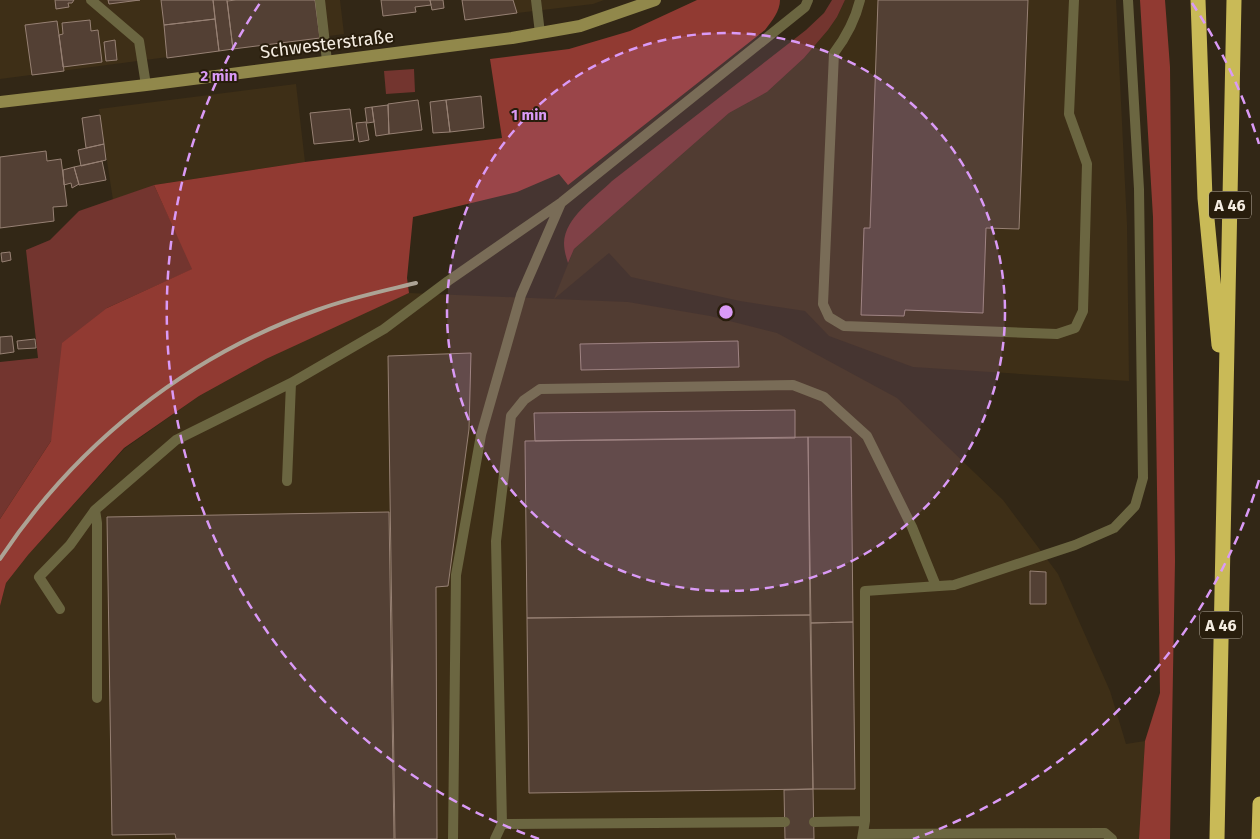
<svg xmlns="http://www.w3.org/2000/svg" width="1260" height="839" font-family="'Fira Sans',sans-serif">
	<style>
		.built { fill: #3e2f17 }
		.green { fill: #73352f }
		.forest { fill: #913a32 }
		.building { fill: #534034; stroke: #978174 }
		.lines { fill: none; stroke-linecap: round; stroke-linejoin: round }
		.lane { stroke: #6b6641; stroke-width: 10 }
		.secondary { stroke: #91884b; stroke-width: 12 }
		.highway { stroke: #c9ba57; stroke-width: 15 }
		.rail { stroke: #aca395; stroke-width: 4 }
		.ring { fill: none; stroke: #da9af6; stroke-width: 2.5; stroke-dasharray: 9 6 }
		.labels { text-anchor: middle; stroke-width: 4; stroke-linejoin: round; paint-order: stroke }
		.shield { fill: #281d0c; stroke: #b7aea1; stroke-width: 1 }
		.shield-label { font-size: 16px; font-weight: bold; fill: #f4ece1 }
		.street-label { font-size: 18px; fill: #f4ece1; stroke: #281d0c }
		.centre { fill: #da9af6; stroke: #281d0c; stroke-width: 2.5 }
		.ring-label { font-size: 15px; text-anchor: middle; font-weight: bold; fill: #da9af6; stroke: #281d0c; stroke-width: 4; stroke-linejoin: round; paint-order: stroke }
	</style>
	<rect width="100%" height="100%" fill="#322716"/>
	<path class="built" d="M0 0H340L344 34 0 79Z
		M513 0H604L593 4 517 13Z
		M845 0H1116L1127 225 1129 381 913 367 829 336 805 311 740 301 631 277 609 253 554 299 628 302 710 316 777 333 897 398 1003 500 1058 574 1110 691 1126 744 1145 741 1139 839H0V606L6 583 28 555 124 449 199 396 266 359 362 312 409 293 554 299 574 249 729 113 767 92 804 58 828 30 837 17Z
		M296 84 305 162 154 185 113 200 99 109Z"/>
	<path class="green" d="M832 0H845L837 17 828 30 804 58 767 92 729 113 574 249 568 263C566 257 564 250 564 243 565 217 595 198 612 181L806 30 824 13Z
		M414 69 415 92 386 94 384 71Z
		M154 185 193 269 107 308 51 441 0 519V362L38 358 26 250 50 240 79 211Z"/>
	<path class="forest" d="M697 0H780C780 11 772 21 765 30L568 185 559 174 517 192 413 217 407 278 409 293 266 359 199 396 124 448 28 555 6 583 0 606V519L51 441 62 343 107 308 192 269 154 185 305 162 502 138 490 59 569 49 630 31Z
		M1140 0H1165L1170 67 1175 561 1170 839H1139L1145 741 1160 693 1153 217Z"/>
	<path class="building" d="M55 0H74L72 3H68L69 7 56 9Z
		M108 0H140L109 4Z
		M161 0H213L215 19 164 25Z
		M213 0H227L233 49 219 51Z
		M236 0H315L320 38 233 49 227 1Z
		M381 0H430L431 5 415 7 416 12 383 16Z
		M430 0H443L444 8 432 10Z
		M462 0H513L517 13 465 20Z
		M878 0H1028L1019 229 986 228 983 313 905 310 904 316 861 315 864 228H870Z
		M215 19 219 51 167 58 164 25Z
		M90 20 91 31 98 30 102 62 63 67 59 35 63 34 62 23Z
		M57 21 64 71 32 75 25 25Z
		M115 40 117 60 106 61 104 42Z
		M481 96 484 128 450 132 446 100Z
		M418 100 422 130 389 134 388 104Z
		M446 100 450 132 433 133 430 102Z
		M388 105 389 134 376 136 372 107Z
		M372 107 374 122 367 123 365 108Z
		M350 109 354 140 314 144 310 113Z
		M100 115 104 144 86 148 82 118Z
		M366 122 369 140 359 142 356 123Z
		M104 144 106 160 81 166 78 150Z
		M46 151 47 161 61 159 67 206 53 207 54 221 0 228V157Z
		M102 161 106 180 79 185 74 167Z
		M74 167 79 184 72 188 71 183 64 185 63 170Z
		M10 252 11 260 2 262 1 253Z
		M12 336 14 352 0 354V337Z
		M35 339 36 348 18 349 17 341Z
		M738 341 739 367 581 370 580 344Z
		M471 353 469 429 448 586 436 587 437 839H395L388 356Z
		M795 410V438L535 441 534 413Z
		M808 437H851L853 622 811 623Z
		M808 437 810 615 527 618 525 441Z
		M389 512 394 839H176L175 834 112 835 107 517Z
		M1030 571 1046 572V604H1030Z
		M810 615 813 789 529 793 527 618Z
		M853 622 855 789H813L811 623Z
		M813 789 814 839H785L784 790Z"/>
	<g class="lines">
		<path class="lane" d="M91 0 139 41 146 85
			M320 0 327 61
			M536 0 540 33
			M860 0C855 21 846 37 834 53L823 304 829 317 844 326 1057 334 1075 328 1083 311 1087 164 1069 114 1074 0
			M287 481 291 383
			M95 510 97 523V698
			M60 609 39 577 70 545 95 510 176 440 291 383 384 329 448 281 562 202 805 7 808 0
			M785 822 502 824 496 541 511 416 524 400 540 389 793 385 824 397 867 436 912 527 936 586
			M814 822 865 821
			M863 834 1105 833 1112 839
			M453 839 456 575 481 435 521 295 561 203
			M495 839 502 824
			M862 839 865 821V591L954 585 1075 545 1114 528 1135 506 1143 478 1139 189 1128 0"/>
		<path class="secondary" d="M0 102 146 85 512 38 580 26 655 0"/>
		<path class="highway" d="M1198 0 1205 198 1219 345
			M1217 839 1234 0
			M1259 839 1260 804"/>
		<path class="rail" d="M0 559C76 444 187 356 317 310 349 298 383 291 416 283"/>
	</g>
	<circle cx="726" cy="312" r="279" fill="#da9af6" fill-opacity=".12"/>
	<g class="ring">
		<circle cx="726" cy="312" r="279"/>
		<path d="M1259 480A559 559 0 0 1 913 839M539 839A559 559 0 0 1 260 3M1192 3A559 559 0 0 1 1259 144"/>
	</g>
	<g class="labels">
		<g class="shield">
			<rect x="1209" y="191.5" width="42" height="27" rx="4"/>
			<rect x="1200" y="611.5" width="42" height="27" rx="4"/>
		</g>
		<g class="shield-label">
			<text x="1230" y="211">A 46</text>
			<text x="1221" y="631">A 46</text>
		</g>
		<g class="street-label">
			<text transform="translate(327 44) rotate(-7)" y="6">Schwesterstraße</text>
		</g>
	</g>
	<circle cx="726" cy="312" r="8" class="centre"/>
	<g class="ring-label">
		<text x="219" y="81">2 min</text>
		<text x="529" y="120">1 min</text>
	</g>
</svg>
